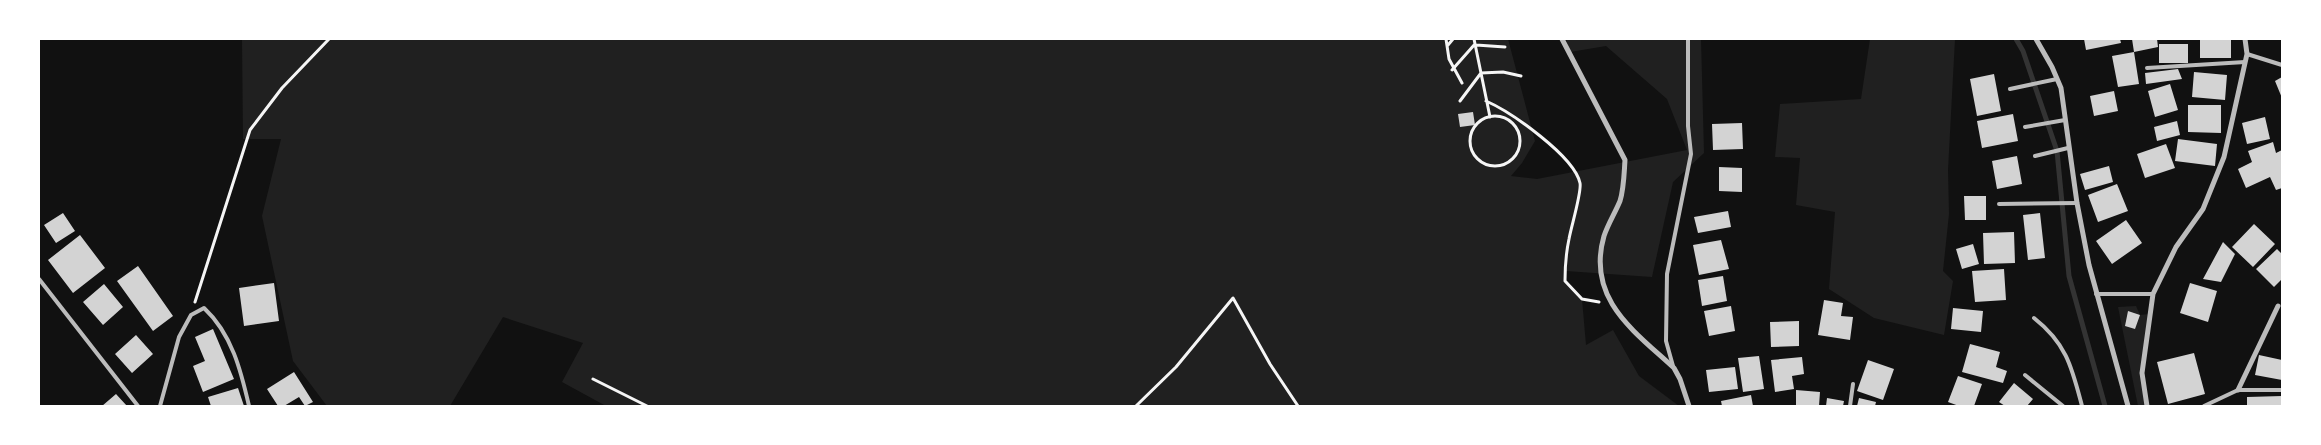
<svg xmlns="http://www.w3.org/2000/svg" width="2321" height="445" font-family="Spectral,serif">
	<style>
		.green { fill: #202020 }
		.lines { fill: none; stroke-linecap: round; stroke-linejoin: round }
		.stream { stroke: #333; stroke-width: 5 }
		.building { fill: #d3d3d3 }
		.path { stroke: #f5f5f5; stroke-width: 3 }
		.service { stroke: #bcbcbc; stroke-width: 4 }
		.minor { stroke: #bcbcbc; stroke-width: 5 }
	</style>
	<rect width="100%" height="100%" fill="#111"/>
	<path class="green" d="M242 39H1508L1535 141 1522 163 1511 176 1537 179 1687 150 1667 99 1606 46 1570 52 1566 39H1701L1704 153 1673 182 1652 277 1566 271 1565 281 1582 299 1586 345 1613 330 1639 376 1679 406H606L562 382 583 343 503 317 450 406H327L293 361 262 216 281 139H243Z
		M1870 39H1955L1948 170 1949 214 1943 271 1953 281 1944 335 1874 318 1829 289 1835 212 1796 205 1800 158 1775 157 1780 104 1861 99Z
		M2136 306 2140 315 2149 314 2142 373 2147 406H2138L2118 307Z"/>
	<g class="lines">
		<path class="stream" d="M2016 39 2023 51 2057 151 2069 276 2105 406"/>
	</g>
	<path class="building" d="M2084 39H2120L2121 43 2086 50Z
		M2132 39H2157L2158 47 2134 52Z
		M2200 39H2231V58H2200Z
		M2159 44H2188V63H2159Z
		M2134 52 2139 84 2118 87 2112 56Z
		M2178 69 2182 79 2146 84 2145 73Z
		M2194 72 2227 75 2225 100 2192 97Z
		M1994 74 2001 111 1977 116 1970 79Z
		M2282 77V98L2275 81Z
		M2170 84 2178 110 2155 117 2148 91Z
		M2114 91 2118 111 2094 116 2090 96Z
		M2188 105H2221V133L2188 132Z
		M1473 112 1475 125 1460 127 1458 114Z
		M2013 114 2018 141 1982 148 1977 121Z
		M2265 117 2270 139 2247 144 2242 123Z
		M2177 121 2180 135 2157 141 2154 127Z
		M1742 123 1743 149 1713 150 1712 124Z
		M2178 139 2217 144 2215 166 2175 161Z
		M2273 142 2276 153 2282 150V188L2276 190 2270 177 2246 188 2238 169 2252 162 2248 151Z
		M2166 144 2175 168 2145 178 2137 154Z
		M2017 156 2022 184 1997 189 1992 161Z
		M2109 166 2113 182 2085 190 2080 174Z
		M1719 167 1742 168V192L1719 191Z
		M2117 184 2128 211 2098 222 2088 195Z
		M1964 196H1986V220H1965Z
		M1728 211 1731 227 1698 233 1694 217Z
		M63 213 75 231 56 243 44 225Z
		M2040 213 2045 258 2028 260 2023 215Z
		M2126 220 2142 243 2112 264 2096 241Z
		M2254 224 2275 244 2253 267 2232 247Z
		M2014 232 2015 263 1984 264 1983 233Z
		M80 235 105 268 73 293 48 260Z
		M1721 240 1729 269 1699 275 1693 245Z
		M2223 242 2235 254 2221 282 2203 279Z
		M1973 244 1979 264 1962 269 1956 249Z
		M2277 249 2282 254V279L2274 287 2256 269Z
		M138 266 173 316 153 331 117 281Z
		M2004 269 2006 300 1975 302 1972 271Z
		M1723 276 1727 301 1702 306 1698 280Z
		M274 283 279 321 244 326 239 288Z
		M2190 283 2217 291 2208 322 2180 313Z
		M104 284 123 307 103 325 83 302Z
		M1824 300 1843 303 1841 316 1853 317 1850 340 1818 335Z
		M1731 306 1735 331 1709 336 1704 311Z
		M1953 308 1983 311 1981 332 1951 329Z
		M2128 311 2140 315 2135 329 2125 326Z
		M1799 321V346L1771 347 1770 322Z
		M213 329 234 379 203 392 193 366 205 361 195 337Z
		M136 335 153 354 132 373 115 354Z
		M1970 344 2000 352 1996 367 2007 371 2003 383 1962 372Z
		M2194 353 2205 394 2168 404 2157 362Z
		M2259 355 2282 360V380L2255 375Z
		M1759 356 1764 389 1743 392 1738 358Z
		M1802 357 1804 374 1792 376 1794 389 1775 392 1771 360Z
		M1868 360 1894 369 1883 400 1857 391Z
		M1735 367 1738 389 1709 392 1706 370Z
		M294 372 313 402 305 406 299 397 284 406H278L267 389Z
		M1958 376 1982 384 1974 406H1959L1948 402Z
		M2014 383 2033 399 2027 406H2005L1999 402Z
		M238 388 244 406H211L208 397Z
		M1796 390 1820 392 1819 406H1796Z
		M116 394 127 406H102Z
		M1751 395 1753 406H1722L1721 401Z
		M2282 396V406H2247V397Z
		M1827 398 1844 401 1843 406H1826Z
		M1859 398 1876 402 1875 406H1857Z"/>
	<g class="lines">
		<path class="path" d="M1446 39 1449 59 1462 83
			M1474 39 1490 117
			M1448 45 1453 39
			M1476 45 1505 47
			M1452 70 1475 44
			M1460 101 1481 73 1503 72 1521 76
			M1486 101C1511 112 1574 156 1580 183 1582 192 1571 227 1569 239 1566 253 1565 266 1565 281L1582 299 1599 302
			M1470 141a25 25 0 1 1 50 0a25 25 0 1 1-50 0Z
			M195 302 250 130 282 88 329 39
			M593 379 647 406
			M1136 406 1176 367 1233 298 1270 364 1298 406"/>
		<path class="service" d="M2247 54 2282 65
			M2147 68 2245 62
			M2010 89 2057 79
			M2025 127 2065 120
			M2035 156 2068 148
			M1999 204 2077 203
			M39 279 138 406
			M2096 294H2153
			M2034 318C2067 344 2072 368 2082 406
			M1673 366 1666 341 1667 274 1691 154 1688 126V39
			M2025 375 2063 406
			M160 406 179 337 191 315 204 308C232 334 241 371 249 406
			M1850 406 1853 384
			M2204 406 2238 390H2282"/>
		<path class="minor" d="M1562 39 1625 160C1624 174 1624 188 1620 201 1615 213 1608 224 1604 236 1586 299 1634 331 1674 368L1680 379 1689 406
			M2036 39 2052 67 2061 88 2077 203 2089 265 2128 406
			M2238 390 2278 306
			M2147 406 2142 373 2153 294 2176 247 2203 209 2224 157 2247 54 2245 39"/>
	</g>
	<rect width="2321" height="445" fill="none" stroke="#ffffff" stroke-width="80"/>
</svg>
